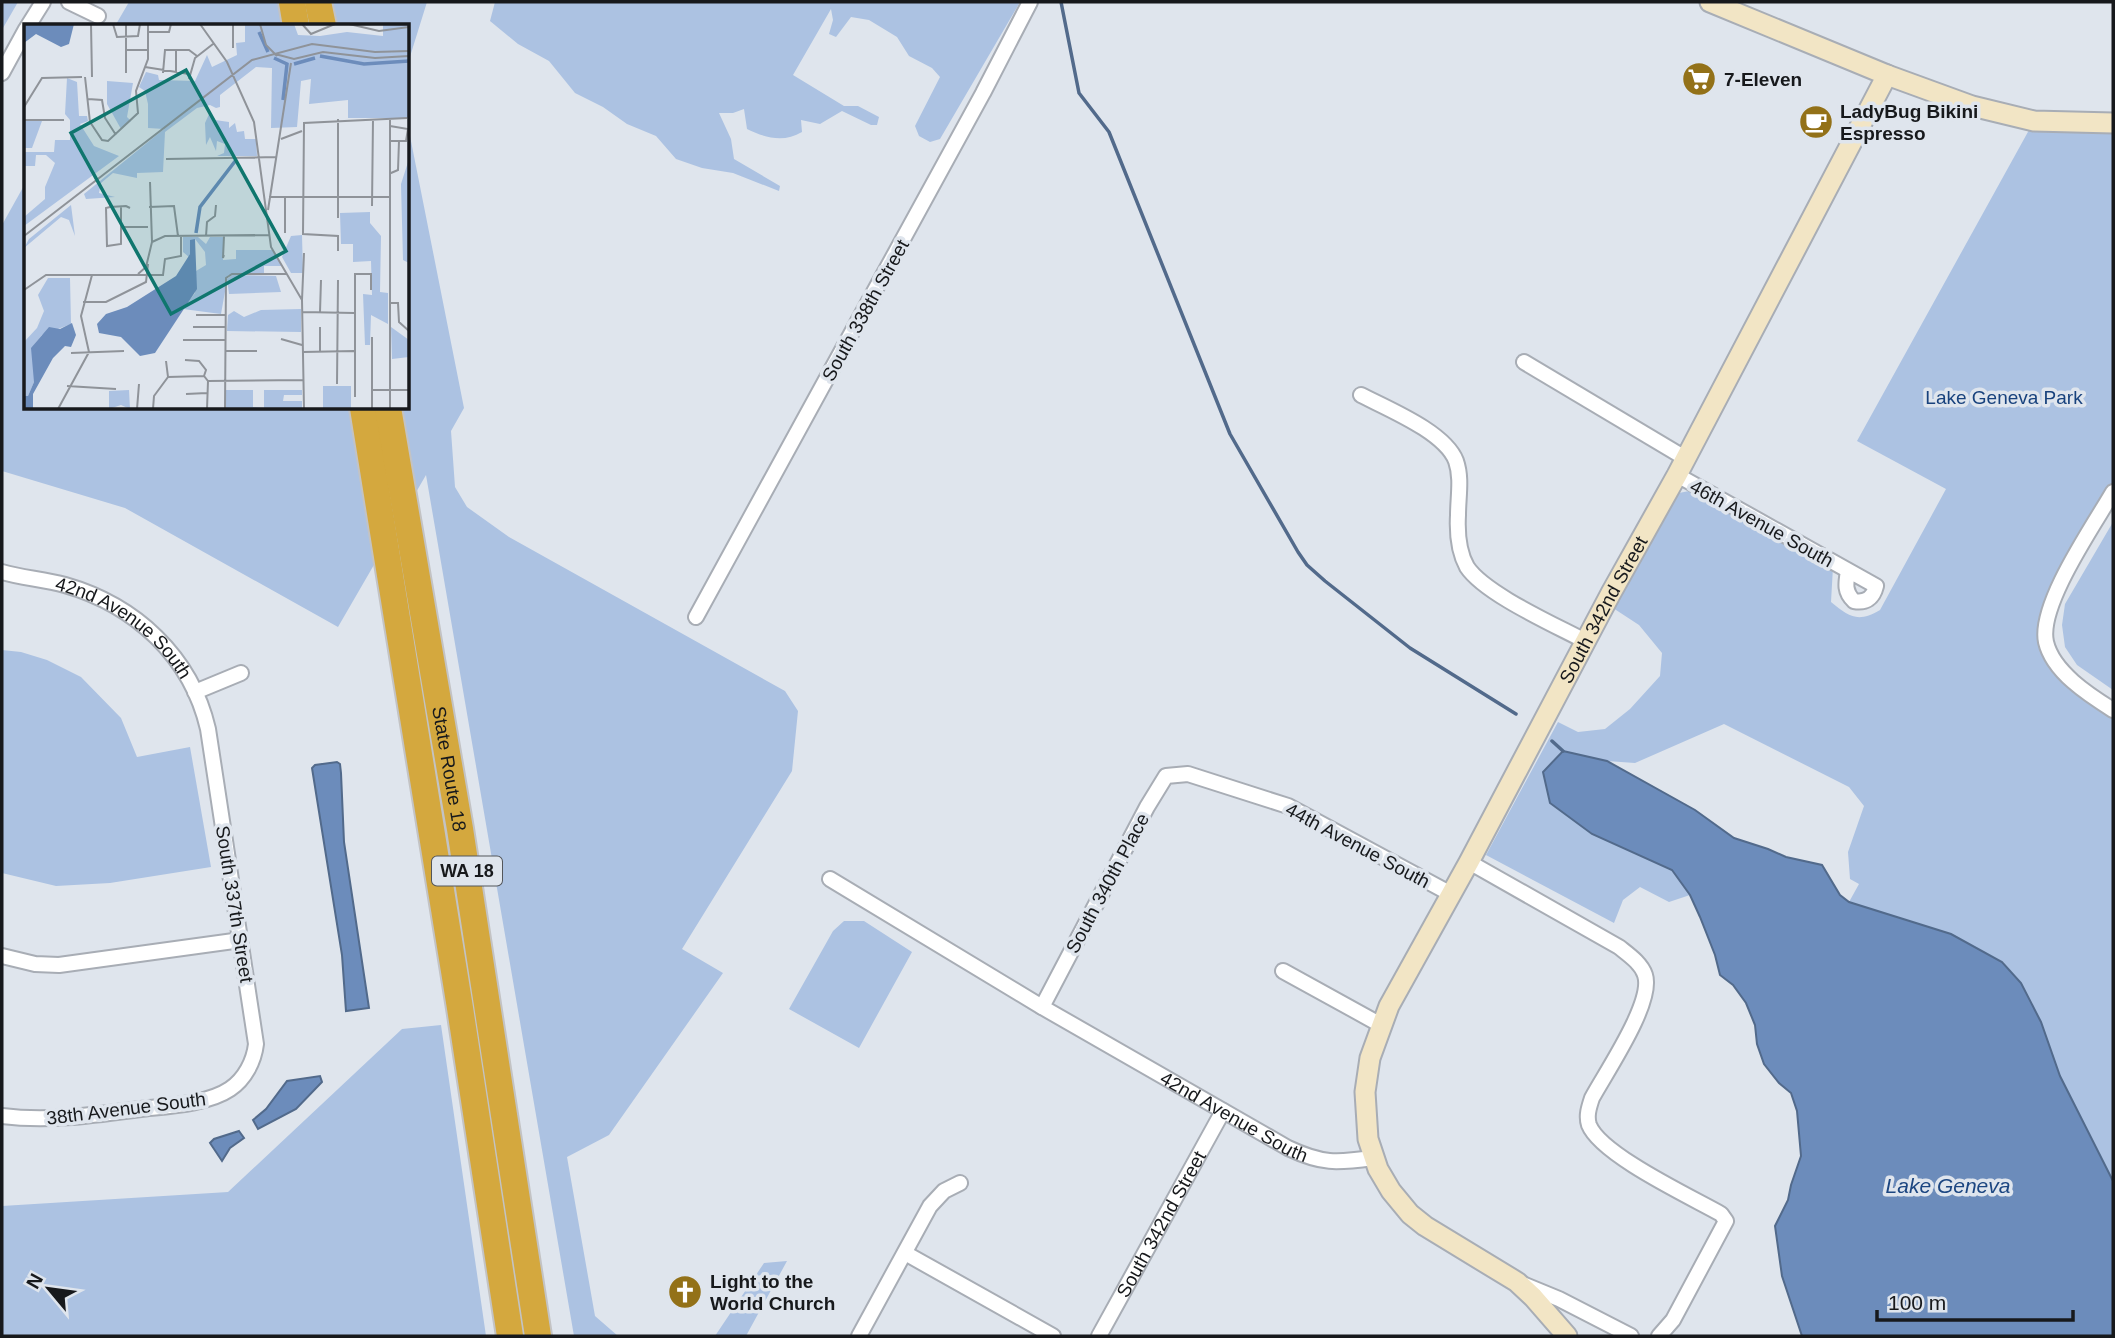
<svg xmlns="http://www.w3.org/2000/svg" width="2115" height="1338" font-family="Arial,sans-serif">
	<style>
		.green { fill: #acc2e2 }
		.water { fill: #6c8cbb; stroke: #526a8b; stroke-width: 2 }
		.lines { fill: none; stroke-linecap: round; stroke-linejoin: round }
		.stream { stroke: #526a8b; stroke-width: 3.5 }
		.street-casing { stroke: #a8adb5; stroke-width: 18 }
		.secondary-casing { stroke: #a8adb5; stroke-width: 23 }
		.highway-casing { stroke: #c3c3c4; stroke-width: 30 }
		.street { stroke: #fff; stroke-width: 14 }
		.secondary { stroke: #f2e5c5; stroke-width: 19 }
		.highway { stroke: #d4a83e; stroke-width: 26 }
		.labels { text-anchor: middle; stroke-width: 7; stroke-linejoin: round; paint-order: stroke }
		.shield { fill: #dfe5ed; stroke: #53565b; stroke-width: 2 }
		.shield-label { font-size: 18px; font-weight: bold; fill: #17191c }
		.poi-label { font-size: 19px; font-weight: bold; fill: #17191c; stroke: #dfe5ed; text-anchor: start }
		.street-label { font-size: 19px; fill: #17191c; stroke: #dfe5ed }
		.park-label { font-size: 19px; fill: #18427d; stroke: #dfe5ed }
		.water-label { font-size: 21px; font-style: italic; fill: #1c4681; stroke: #dfe5ed }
		.inset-river { fill: none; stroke: #6c8cbb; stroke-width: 3.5 }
		.inset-road { fill: none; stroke: #8f9399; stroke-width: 2 }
		.view { fill: #0f766e; fill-opacity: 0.15; stroke: #0f766e; stroke-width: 3.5 }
		.inset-edge { fill: none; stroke: #17191c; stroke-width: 3.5 }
	</style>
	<rect width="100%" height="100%" fill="#dfe5ed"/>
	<path class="green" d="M2 2H18L3 28 2 27Z
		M129 2H427L408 63V26H115Z
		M495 2H1020L940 139 930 142 919 136 915 126 940 77 932 68 909 56 897 37 869 20 851 17 836 37 829 34 833 20 831 9 793 75 844 106H858L879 117 877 125H871L842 111 820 124 801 120 802 132C784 143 765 138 747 129L744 109 733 113H719L731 139 734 159 780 186 779 191 733 173 702 168 676 159 656 136 627 124 603 107 575 93 549 61 518 44 490 21Z
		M2034 121 2113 123V492L2049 608 2053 657 2113 710V1181L2060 1076 2041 1022 2021 983 2003 962 1951 934 1849 902 1859 884 1850 879 1848 852 1864 806 1849 787 1724 724 1635 763 1607 761 1563 751 1657 863 1672 870 1690 895 1669 902 1640 887 1623 900 1614 923 1486 855 1558 722 1578 732 1605 729 1630 709 1660 676 1662 653 1639 625 1613 608 1668 501 1679 493 1694 490 1833 567 1831 602C1849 617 1858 623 1880 610L1946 489 1857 441Z
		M408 126 464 408 451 431 455 487 467 507 509 537 785 691 798 711 792 771 682 949 723 973 609 1135 567 1157 595 1316 618 1336H574L426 475 338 627 125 508 2 471V225L26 182V408H408Z
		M2113 522V690L2077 665 2065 647 2062 625 2065 604Z
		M2 650 21 652 47 660 81 677 121 718 137 757 190 747 211 867 110 883 56 886 2 873Z
		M844 921H864L912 952 859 1048 789 1009 833 931Z
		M441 1025 486 1336H2V1206L228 1192 402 1029Z
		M787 1261 746 1336H715L764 1263Z"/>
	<path class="water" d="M1563 751 1607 761 1695 810 1734 838 1768 849 1786 857 1822 865 1840 895 1849 902 1951 934 2002 962 2021 983 2041 1022 2060 1076 2113 1181V1336H1802L1782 1276 1775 1226 1788 1200 1791 1185 1801 1156 1797 1111 1791 1093 1779 1083 1764 1064 1757 1044 1755 1025 1746 1003 1733 985 1720 975 1715 955 1700 917 1690 895 1672 870 1592 834 1550 803 1543 772Z
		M337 762 340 764 341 773 344 842 369 1008 346 1011 342 955 312 768 315 765Z
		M320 1076 322 1082 296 1109 258 1129 253 1120 266 1109 287 1081Z
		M239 1131 244 1138 230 1148 222 1161 210 1143 214 1139Z"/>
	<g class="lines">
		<path class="stream" d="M1061 2 1079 93 1109 132 1230 434 1298 552 1307 565 1325 581 1410 648 1516 714
			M1552 741 1563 751"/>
		<g class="street-casing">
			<g id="street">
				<path d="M69 2 98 16"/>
				<path d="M28 26 43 2"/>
				<path d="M2 73 26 29"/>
				<path d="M1524 362 1685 458"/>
				<path d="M1361 395C1388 409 1445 432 1456 461 1462 478 1458 497 1458 515 1457 533 1458 551 1467 567 1485 594 1555 625 1585 641"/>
				<path d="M1677 475 1876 586C1873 598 1866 603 1854 601 1844 592 1846 583 1848 571"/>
				<path d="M2113 492C2094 525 2038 605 2046 642 2053 672 2089 695 2113 710"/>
				<path id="s1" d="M2 572C22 578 44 579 65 585 135 605 191 656 208 729L256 1044C254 1061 245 1079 230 1089 208 1104 168 1106 141 1109 95 1115 49 1122 2 1116"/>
				<path d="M696 617 983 93 1030 2"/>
				<path d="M195 692 241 673"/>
				<path d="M1469 862 1619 947C1629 955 1641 963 1645 975 1654 1002 1606 1072 1592 1098 1589 1107 1586 1116 1589 1125 1601 1155 1691 1197 1721 1214L1726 1221 1673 1320 1659 1336"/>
				<path id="s2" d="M830 879 1042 1007 1288 1148C1322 1164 1336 1163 1373 1158"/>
				<path d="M2 956 35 964 59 965 241 940"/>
				<path d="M1283 971 1381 1025"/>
				<path d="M1042 1007 1147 807 1166 776 1188 774 1288 806 1451 894"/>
				<path d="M905 1253 1053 1336"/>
				<path d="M1525 1285 1559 1299 1631 1336"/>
				<path d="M859 1336 930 1206 944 1191 960 1183"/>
				<path id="s3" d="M1099 1336 1223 1111"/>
			</g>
		</g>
		<g class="secondary-casing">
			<g id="secondary">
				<path d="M1710 2 1887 75 1972 106 2034 121 2113 123"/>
				<path id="s4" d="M1567 1336 1533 1297 1517 1282 1425 1226 1410 1214 1391 1191 1378 1169 1368 1139 1365 1092 1370 1058 1389 1006 1469 862 1611 593 1677 475 1887 75"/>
			</g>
		</g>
		<g class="highway-casing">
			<g id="highway">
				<path d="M292 2 296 26"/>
				<path d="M318 2 323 26"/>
				<path d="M363 408 460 1008 510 1336"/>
				<path id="s5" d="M388 408 460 829 538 1336"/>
			</g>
		</g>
		<use href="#street" class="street"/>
		<use href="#secondary" class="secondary"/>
		<use href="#highway" class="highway"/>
	</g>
	<defs>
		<g id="supermarket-disc" transform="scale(1.75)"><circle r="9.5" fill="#937118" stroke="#dfe5ed"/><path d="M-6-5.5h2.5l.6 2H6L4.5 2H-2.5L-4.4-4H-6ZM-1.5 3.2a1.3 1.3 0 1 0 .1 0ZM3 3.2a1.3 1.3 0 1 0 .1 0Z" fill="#fff"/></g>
		<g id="cafe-disc" transform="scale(1.75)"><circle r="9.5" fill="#937118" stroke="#dfe5ed"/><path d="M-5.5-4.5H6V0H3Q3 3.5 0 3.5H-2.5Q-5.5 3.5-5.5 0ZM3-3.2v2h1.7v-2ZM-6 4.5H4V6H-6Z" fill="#fff"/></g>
		<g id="church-disc" transform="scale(1.75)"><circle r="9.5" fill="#937118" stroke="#dfe5ed"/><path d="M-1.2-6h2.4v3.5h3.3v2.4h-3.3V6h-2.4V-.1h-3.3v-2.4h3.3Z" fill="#fff"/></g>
	</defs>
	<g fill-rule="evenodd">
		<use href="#supermarket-disc" x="1699" y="79"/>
		<use href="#cafe-disc" x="1816" y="122"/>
		<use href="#church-disc" x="685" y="1292"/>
	</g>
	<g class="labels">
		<rect class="shield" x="432" y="856.5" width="70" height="29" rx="5"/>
		<g class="shield-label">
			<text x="467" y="877">WA 18</text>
		</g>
		<g class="poi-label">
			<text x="1724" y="86">7-Eleven</text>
			<text x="1840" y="118">LadyBug Bikini<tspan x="1840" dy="22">Espresso</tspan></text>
			<text x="710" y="1288">Light to the<tspan x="710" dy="22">World Church</tspan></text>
		</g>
		<g class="street-label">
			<text transform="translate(865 310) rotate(-61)" y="7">South 338th Street</text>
			<text transform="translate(1762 523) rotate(29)" y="7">46th Avenue South</text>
			<text dy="7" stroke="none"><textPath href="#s4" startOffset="875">South 342nd Street</textPath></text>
			<text dy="7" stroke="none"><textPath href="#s1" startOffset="138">42nd Avenue South</textPath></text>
			<text dy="7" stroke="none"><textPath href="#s5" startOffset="366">State Route 18</textPath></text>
			<text transform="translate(1358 845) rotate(28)" y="7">44th Avenue South</text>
			<text transform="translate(1107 883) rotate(-62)" y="7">South 340th Place</text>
			<text transform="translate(235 904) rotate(81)" y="7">South 337th Street</text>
			<text transform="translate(126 1108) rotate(-7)" y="7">38th Avenue South</text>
			<text dy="7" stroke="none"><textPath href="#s2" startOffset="469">42nd Avenue South</textPath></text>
			<text dy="7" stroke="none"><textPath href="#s3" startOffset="128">South 342nd Street</textPath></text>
		</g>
		<g class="park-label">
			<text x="2004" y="404">Lake Geneva Park</text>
		</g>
		<g class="water-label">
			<text x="1948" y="1193">Lake Geneva</text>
		</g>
	</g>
	<g transform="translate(24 24)">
		<rect width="385" height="385" fill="#dfe5ed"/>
		<path d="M221 0H270L274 11 296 12 323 8 359 12V0H385V94H324V76L285 80 287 55 277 57 273 103 247 104 248 44 232 43 196 71V83L192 84 196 86 186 81 173 84 141 108 139 148 113 149V154L89 149 77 159 75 169 91 173 62 175 60 170 140 105 124 104V80L121 67 115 63 122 48 134 51 135 56 171 57 183 31 188 43 213 31 212 19 221 18ZM43 54 53 58 55 92H63L64 97 56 100 70 122 95 132 0 202V193L21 175V163L31 139 22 131H12L11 142H0V128H30L31 116H46V96L41 90ZM83 57 109 59 103 93 107 97 97 105 83 80ZM186 88 191 96 205 98V104L211 99 213 108 220 107 221 115H232L233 132H193L200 129 201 120 193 117 192 127 186 113 182 121 181 99ZM0 96 18 97 8 124H0ZM385 135V239L379 236 377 160ZM47 181 51 212 45 196 37 193 0 224 5 215ZM346 188V199L357 212 356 268 364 269V300L347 291 346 321H341L339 270 348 271 347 237 329 238V220H317L316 189ZM278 211 279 249H267L258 233 267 212ZM159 213H174L182 220 186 213H199V236L212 235V226H248L258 242H240V250L204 251 197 290 159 285 171 269 172 247 182 241 181 228 171 215 165 233 159 228ZM208 251 252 252 257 268 205 270 203 255ZM24 254H46L47 300 18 311 10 321V358L4 372H0V318L13 304 20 287 14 271ZM277 285V308L203 307 204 291 210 287 220 293 237 286ZM367 303 385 316V333L368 335ZM299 362H327V385H299ZM105 366 106 385 97 381 85 385V367ZM202 366H229V383L240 384V366H278V371H260L259 377H278V385L202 384Z" fill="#acc2e2"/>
		<path d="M0 0H50L45 20 37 23 12 10 0 19ZM171 215 173 265 131 329 116 332 97 313 75 309 73 300 82 290 103 283 152 252 166 230V216ZM48 299 52 311 47 323 41 322 29 334 9 370V385H0V372H4L10 358 7 324 25 303 36 305Z" fill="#6c8cbb"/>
		<path class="inset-river" d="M235 8 244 28M296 32 340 40 385 37M250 34 263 40 259 76M270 40 291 34M172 209 176 183 212 136"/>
		<path class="inset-road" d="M67 0 68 53M89 0 93 13 114 12 116 0M176 0 203 38 230 98 247 223 278 276 280 385M236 0 242 21 253 32M278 0 287 10 311 0M325 0 355 7 385 3M124 8H145L147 0M209 24V0M102 26H124M152 26V49M251 30 270 35 299 28 351 34 385 32M121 43 165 50M102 49V0M139 49 141 26H165L173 32M61 53 66 98 78 116 84 117 114 89 112 67 124 35V0M165 55 171 34 189 20M64 75 78 76 81 94 92 111M0 83 18 54 58 53M366 94V385M0 96H40M366 102 384 105 382 117H366M257 115 278 107M142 135 253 133M367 149 374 146 375 117M261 172V209M245 173H366M348 182 349 95M97 183V220L83 222 82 184 86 183 102 182 106 184M125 183 150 182 154 212M244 186 267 39M314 194V95M97 203H124M0 212 228 36 288 20 351 28 385 27M182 212 183 198 191 192 192 181M128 218 141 212 245 211M314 227V212L279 210 280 99 383 94M200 231 199 234 200 212M114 250 122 243 128 218 126 158M0 266 22 251H139L141 235 157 232V212M278 276 280 229M59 278H82L122 258 124 240M365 279H374L375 298 385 307M279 288 330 289M296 288 297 256M172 291H201M169 303H201M296 303V328M257 315 278 321M159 316H201M201 327H233M279 328 330 327M47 329 100 327M161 336 175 337 182 346 180 352M144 353 180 352 184 357 279 356M313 360 314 256M43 362 92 365M348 366H385M162 370 183 369M331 373V250H347V266M34 385 65 328 57 292 68 251M113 385 115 360M129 385 130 372 144 353 142 337M183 385 184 357M201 385 202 254 208 250H263M348 385V313"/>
		<path class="view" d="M162 46 262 227 147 290 47 109Z"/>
		<rect width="385" height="385" class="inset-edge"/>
	</g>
	<rect width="2115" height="1338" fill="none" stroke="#17191c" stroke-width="7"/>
	<g transform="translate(49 1289) rotate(299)" stroke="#dfe5ed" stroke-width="5" paint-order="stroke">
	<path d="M0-5L12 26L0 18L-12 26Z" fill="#17191c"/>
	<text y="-10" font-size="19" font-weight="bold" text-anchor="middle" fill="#17191c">N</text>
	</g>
	<path d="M1877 1310v10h196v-10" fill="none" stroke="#17191c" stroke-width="3.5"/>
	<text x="1888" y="1310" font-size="21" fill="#17191c" stroke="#dfe5ed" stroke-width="5" paint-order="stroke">100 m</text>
</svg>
